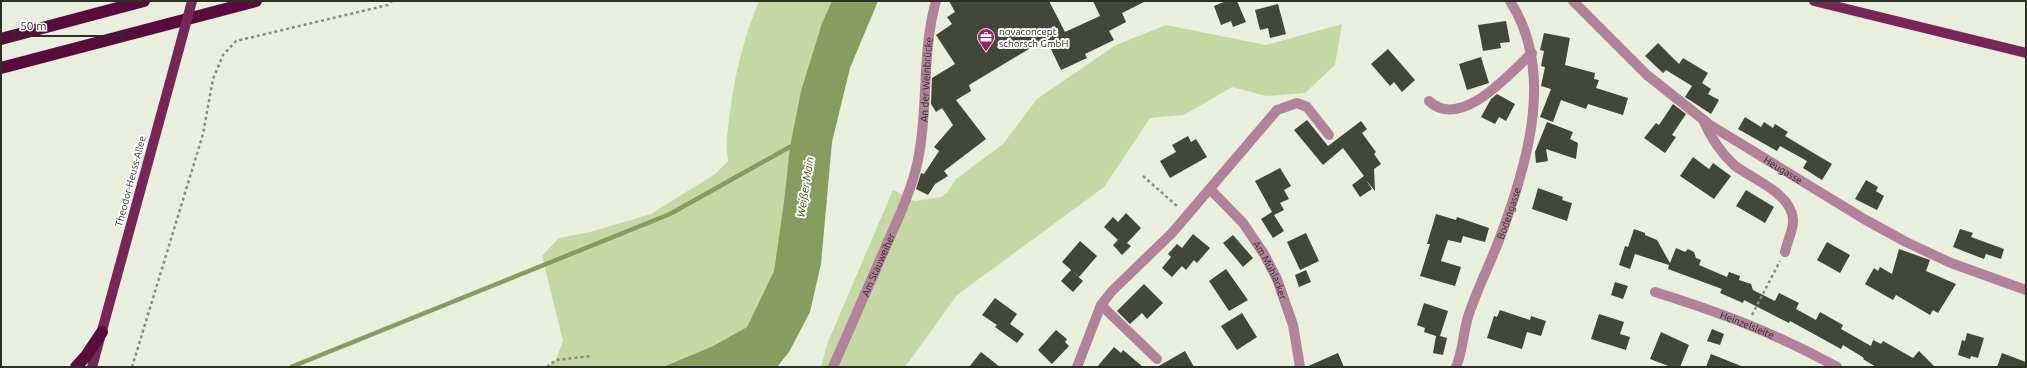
<svg xmlns="http://www.w3.org/2000/svg" width="2027" height="368" font-family="Ubuntu,sans-serif">
	<style>
		.green { fill: #c5d7a3 }
		.water { fill: #879c5e }
		.lines { fill: none; stroke-linecap: round; stroke-linejoin: round }
		.stream { stroke: #879c5e; stroke-width: 4.5 }
		.building { fill: #424739 }
		.path { stroke: #898e81; stroke-width: 2.5; stroke-dasharray: 3 3; stroke-linecap: butt }
		.minor { stroke: #b1829a; stroke-width: 10 }
		.major { stroke: #782657; stroke-width: 10 }
		.highway { stroke: #590b3d; stroke-width: 12 }
		.major-bridge { stroke: #782657; stroke-width: 10 }
		.labels { text-anchor: middle; stroke-width: 4; stroke-linejoin: round; paint-order: stroke }
		.poi-label { font-size: 10px; fill: #2c2f28; stroke: #fff; text-anchor: start }
		.street-label { font-size: 10px; fill: #2c2f28; stroke: #fff }
		.water-label { font-size: 11px; font-style: italic; fill: #394b00; stroke: #fff }
	</style>
	<rect width="100%" height="100%" fill="#e8efdc"/>
	<path class="green" d="M759 1H832L822 23 801 91 774 271 747 327 713 346 663 367H547L556 360 563 341 542 256 559 238 590 232 651 214 715 174 728 161C725 141 728 131 730 112 735 73 744 37 759 1Z
		M1342 24 1335 65 1305 93 1266 96 1232 87 1184 115 1150 118 1104 187 957 295 905 367H821L828 342 893 190 914 201 941 197 947 193 956 179 1003 144 1037 99 1116 45 1166 25 1266 45Z"/>
	<path class="water" d="M832 1H878L850 68 832 142 821 264 810 312 789 352 777 367H663L713 346 747 327 774 271 784 202 790 147 801 91 822 23Z"/>
	<g class="lines">
		<path class="stream" d="M291 367 670 214 795 144"/>
	</g>
	<path class="building" d="M949 1H1049L1065 32 1100 16 1093 1H1146L1122 13 1126 22 1109 31 1114 40 1085 54 1087 58 1061 70 1048 43 1046 44 1044 40 969 85 971 91 956 100 986 139 944 171 948 176 935 184 928 195 916 189 921 173 924 174 939 151 934 147 953 125 942 108 936 112 931 104 932 78 955 64 936 35 952 24 947 17 955 12Z
		M1226 1H1237L1246 22 1233 27 1231 21 1221 25 1214 6Z
		M1278 4 1286 34 1270 38 1268 28 1260 30 1255 10Z
		M1506 21 1510 42 1500 43 1501 48 1483 51 1478 25Z
		M1544 33 1570 38 1565 65 1595 73 1594 79 1599 80 1596 88 1628 98 1623 115 1588 104 1586 109 1561 100 1553 122 1540 117 1551 89 1541 86 1545 67 1541 66 1544 51 1540 50Z
		M1658 43 1679 64 1683 58 1708 73 1702 83 1711 89 1708 94 1719 100 1711 114 1685 97 1692 86 1666 70 1663 73 1645 56Z
		M1388 49 1415 80 1402 92 1394 82 1390 86 1371 64Z
		M1481 57 1489 83 1467 90 1459 64Z
		M1497 94 1515 104 1506 121 1499 117 1495 124 1481 117 1491 99Z
		M1673 104 1686 114 1672 135 1676 137 1665 153 1644 138 1656 123 1659 125Z
		M1745 117 1761 127 1764 122 1773 128 1775 124 1788 132 1785 136 1832 164 1822 180 1803 168 1807 161 1780 146 1777 151 1738 129Z
		M1307 120 1328 146 1361 121 1367 129 1362 133 1376 152 1374 154 1381 164 1374 169 1375 191 1366 180 1372 189 1360 197 1352 185 1364 176 1343 148 1323 165 1294 130Z
		M1547 122 1573 132 1570 139 1578 143 1576 159 1546 149 1548 161 1536 163 1535 152Z
		M1188 136 1191 142 1196 139 1207 157 1170 178 1160 161 1176 152 1172 145Z
		M1693 157 1709 169 1713 163 1731 176 1714 199 1680 176Z
		M1280 168 1291 186 1284 190 1289 199 1280 203 1284 210 1274 215 1284 231 1273 238 1261 219 1272 212 1255 181Z
		M1866 180 1878 187 1876 191 1884 196 1877 210 1855 199Z
		M1538 188 1563 197 1562 200 1572 203 1567 221 1532 209Z
		M1746 190 1774 207 1765 223 1736 206Z
		M1126 213 1141 228 1127 243 1131 246 1122 255 1113 245 1118 240 1104 227 1113 217 1118 222Z
		M1436 214 1456 220 1457 217 1489 228 1485 242 1463 236 1461 243 1448 240 1441 261 1461 267 1455 286 1420 276 1430 244H1427Z
		M1634 229 1645 233V235L1657 240 1670 263 1676 248 1685 252 1688 249 1694 252 1696 258 1701 260 1699 265 1727 277 1729 272 1740 276 1739 280 1751 284 1753 290 1775 301 1779 293 1799 303 1796 309 1816 320 1820 312 1843 325 1841 329 1871 346 1873 340 1881 344 1883 341 1913 358 1919 351 1935 367H1876L1863 359 1864 358 1843 345 1841 349 1790 321 1789 323 1744 300 1743 303 1720 293 1722 289 1668 269 1669 265 1635 254 1630 269 1619 265 1625 246 1628 247Z
		M1960 229 1973 233 1971 237 2004 249 2001 259 1986 254 1984 259 1953 247Z
		M1306 233 1319 261 1300 270 1287 242Z
		M1193 234 1210 248 1197 263 1194 260 1186 270 1182 266 1172 277 1162 268 1171 257 1168 254 1177 244 1182 248Z
		M1233 235 1253 258 1243 267 1223 243Z
		M1080 241 1097 256 1079 277 1062 262Z
		M1827 242 1850 255 1840 273 1817 260Z
		M1899 249 1930 260 1926 271 1956 284 1938 313 1933 310 1930 315 1896 295 1893 300 1865 284 1874 268 1878 271 1880 267 1892 274Z
		M1226 269 1248 300 1229 311 1209 281Z
		M1071 270 1083 281 1073 292 1061 281Z
		M1306 270 1311 282 1299 287 1295 275Z
		M1615 282 1628 286 1623 299 1611 295Z
		M1144 284 1163 303 1147 319 1142 313 1130 324 1117 311Z
		M995 298 1017 314 1010 324 1024 334 1017 343 995 327 997 325 982 315Z
		M1424 303 1448 311 1440 336 1447 338 1443 355 1433 353 1436 336 1424 332 1425 328 1417 325Z
		M1500 310 1530 320 1531 316 1546 321 1541 336 1527 332 1522 349 1487 338 1494 316 1497 317Z
		M1242 313 1257 337 1237 350 1221 326Z
		M1599 314 1624 322 1620 334 1630 337 1626 350 1591 339Z
		M1712 329 1724 334 1720 345 1707 341Z
		M1056 330 1067 339 1065 342 1069 346 1052 364 1038 350Z
		M1661 332 1689 345 1680 367H1671L1650 359Z
		M1967 333 1984 338 1978 358 1971 356 1970 359 1958 355 1962 340 1965 341Z
		M1114 347 1121 353 1123 350 1143 367H1097Z
		M1185 351 1194 367H1157Z
		M981 352 1000 367H969Z
		M1338 353 1344 367H1306Z
		M2002 353 2026 362V367H1997Z
		M1711 354 1741 366V367H1706Z"/>
	<g class="lines">
		<path class="path" d="M1143 176 1178 207
			M1752 315 1780 261
			M132 367 203 134 213 79 223 55 236 41 388 5 392 1
			M547 367 556 360 591 356"/>
		<g class="minor">
			<path id="s1" d="M1573 1 1647 75 1710 125 1864 219 1906 242 1951 263 2026 290"/>
			<path d="M1429 101C1461 131 1509 74 1532 53"/>
			<path d="M1703 120C1711 138 1720 152 1734 165 1752 179 1791 193 1793 219 1794 229 1787 242 1785 252"/>
			<path id="s2" d="M1210 189 1243 223 1264 254 1277 279 1293 325 1300 367"/>
			<path id="s3" d="M1655 292C1722 313 1775 333 1837 367"/>
			<path d="M1101 305 1157 359"/>
			<path id="s4" d="M833 367C850 329 866 291 883 253 896 223 911 193 918 160 929 106 921 55 936 1"/>
			<path d="M1077 367 1101 305 1112 291 1172 233 1277 110 1297 103 1307 107 1329 135"/>
			<path id="s5" d="M1456 367C1463 351 1463 333 1468 317 1477 288 1492 261 1502 232 1528 161 1555 71 1510 1"/>
		</g>
		<path class="major" d="M1814 1 2026 53
			M92 367 179 49"/>
		<path class="highway" d="M1 39 144 1
			M1 68 256 1
			M76 367 86 356 102 332"/>
		<path class="major-bridge" d="M179 49 192 1"/>
	</g>
	<defs>
		<g id="office-pin" transform="scale(0.9)"><path d="M0 17L-7.5 6A9.5 9.5 0 1 1 7.5 6Z" fill="#a01f71" stroke="#fff"/><path d="M-6-3h4V-5.5h4V-3h4V5H-6ZM-1-4.5V-3h2v-1.5ZM-6 0V1H6V0Z" fill="#fff"/></g>
	</defs>
	<g fill-rule="evenodd">
		<use href="#office-pin" x="986" y="37"/>
	</g>
	<g class="labels">
		<g class="poi-label">
			<text x="999" y="35">novaconcept<tspan x="999" dy="12">schorsch GmbH</tspan></text>
		</g>
		<g class="street-label">
			<text dy="4" stroke="none"><textPath href="#s4" startOffset="305">An der Weinbrücke</textPath></text>
			<text dy="4" stroke="none"><textPath href="#s1" startOffset="271">Heugasse</textPath></text>
			<text transform="translate(130 181) rotate(-75)" y="4">Theodor-Heuss-Allee</text>
			<text dy="4" stroke="none"><textPath href="#s5" startOffset="163">Bodengasse</textPath></text>
			<text dy="4" stroke="none"><textPath href="#s4" startOffset="112">Am Stauweiher</textPath></text>
			<text dy="4" stroke="none"><textPath href="#s2" startOffset="102">Am Mühlacker</textPath></text>
			<text dy="4" stroke="none"><textPath href="#s3" startOffset="98">Heinzelsleite</textPath></text>
		</g>
		<g class="water-label">
			<text transform="translate(805 187) rotate(-81)" y="4">Weißer Main</text>
		</g>
	</g>
	<rect width="2027" height="368" fill="none" stroke="#2c2f28" stroke-width="4"/>
	<path d="M14 30v6h109v-6" fill="none" stroke="#2c2f28" stroke-width="2"/>
	<text x="20" y="30" font-size="12" fill="#2c2f28" stroke="#ffffff" stroke-width="3" paint-order="stroke">50 m</text>
</svg>
